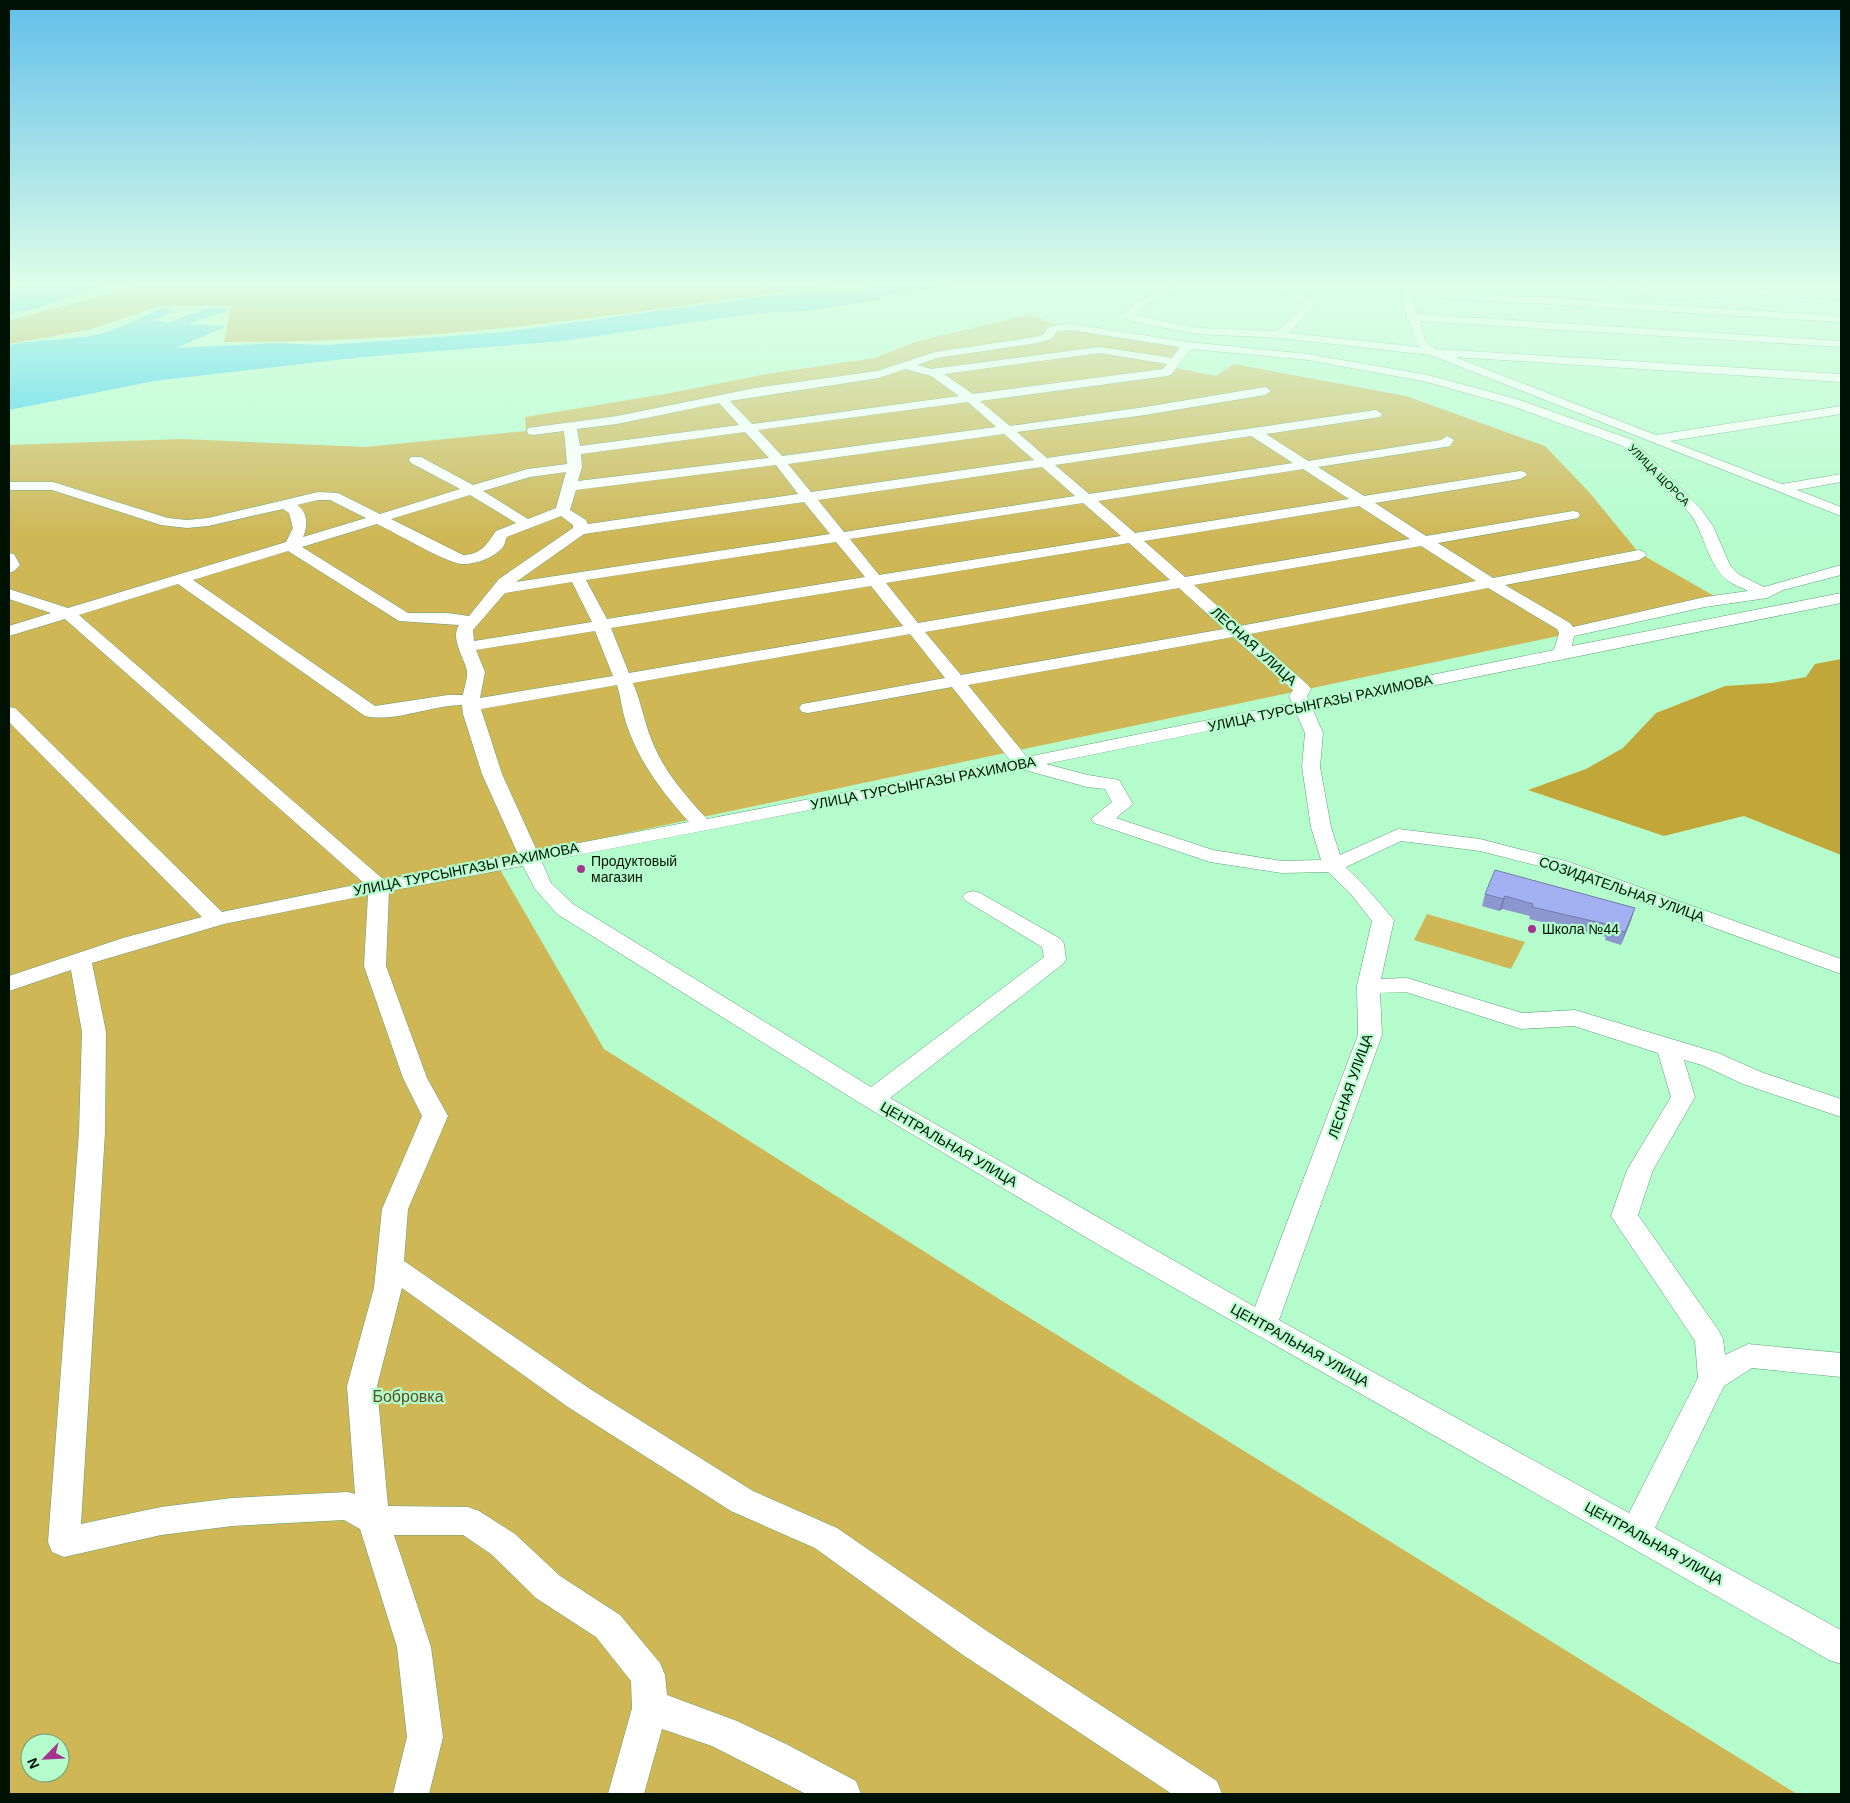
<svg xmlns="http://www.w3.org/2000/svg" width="1850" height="1803" font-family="Helvetica,sans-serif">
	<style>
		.green { fill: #cfb756; fill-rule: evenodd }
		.forest { fill: #c1a73a }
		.water { fill: #36cfef }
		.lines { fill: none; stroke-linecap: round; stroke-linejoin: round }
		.minor-casing { stroke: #5da177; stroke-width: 1 }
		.minor { fill: #fff; fill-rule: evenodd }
		.wall { fill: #8c97cf }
		.shaded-wall { fill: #727ba9 }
		.building { fill: #a3b0f1; stroke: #727ba9 }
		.poi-dot { fill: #a53491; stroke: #b5fccd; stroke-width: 2 }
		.labels { text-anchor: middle; stroke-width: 4.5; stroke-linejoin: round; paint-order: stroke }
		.far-street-label { font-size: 11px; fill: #001204; stroke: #b5fccd }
		.street-label { font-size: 14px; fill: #001204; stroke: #b5fccd }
		.poi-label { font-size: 14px; fill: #001204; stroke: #b5fccd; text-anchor: start }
		.near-park-label { font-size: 16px; fill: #5a4f23; stroke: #b5fccd }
	</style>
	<rect width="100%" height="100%" fill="#b5fccd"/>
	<path class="green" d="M1030 314 1053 324 1189 346 1170 367 1216 376 1234 364 1406 396 1545 446 1589 492 1639 553 1723 601 495 861 604 1049 996 1297 1797 1794H9V445L181 439 366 447 526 431 525 417 665 394 766 374 875 358 915 342ZM30 1743H60V1773H30Z
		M1427 914 1525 942 1511 969 1414 940Z"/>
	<path class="forest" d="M143 285H840C751 295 663 309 574 320 458 335 341 342 224 342L231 306H159L92 329 9 344V320Z
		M1841 659V855L1744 816 1664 836 1528 790 1586 769 1623 748 1656 713 1725 686 1772 683 1806 677 1815 664Z"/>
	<path class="water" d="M9 285H105L38 308 9 314Z
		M876 285H962L882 296 879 300 808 311 758 313 562 341 363 357 154 381 9 410V345C34 340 60 340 85 337 113 333 139 318 165 307L173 312 155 320 167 323 208 308 227 307V311L188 324 227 326 176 348 273 343 325 345 505 332 815 289 832 293Z"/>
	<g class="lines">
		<g class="minor-casing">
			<path id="minor" d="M1174 285H1187L1139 310 1135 315 1197 328 1277 331 1306 304 1287 294 1294 285H1304L1298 293 1318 303 1289 333 1420 347C1411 339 1414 325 1406 317L1407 315 1399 285H1409L1410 289 1841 316V322L1412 296 1418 314 1841 341V347L1420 321 1425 340 1435 349 1841 374V382L1455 357 1656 435 1841 406V414L1670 441 1782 484 1841 474V482L1797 490 1841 507V516L1430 355 1280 338 1197 334 1130 321 1124 316 1131 306Z
				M1612 285H1632L1672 293 1766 289 1841 293V299L1766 295 1672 299 1617 288Z
				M1071 324 1188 342 1308 354 1428 375 1517 399 1633 440 1701 509 1713 526 1730 565 1738 574 1764 587 1841 565V575L1783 590 1767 598 1705 607 1574 636 1572 646 1841 593V603L1313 710 1323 733 1320 767 1331 827 1340 855 1398 829 1480 839 1569 862 1841 959V974L1555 870 1480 851 1401 841 1346 867 1364 885 1394 920 1381 979 1407 978 1522 1013 1575 1010 1718 1053 1761 1072 1841 1099V1117L1743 1084 1702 1065 1684 1060 1695 1097 1653 1170 1638 1215 1719 1331 1723 1339 1725 1355 1748 1344 1841 1353V1377L1752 1368 1724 1386 1655 1528 1841 1630V1664L1829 1660 1104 1248 863 1105 557 914 535 889 523 866 389 891 386 966 427 1078 448 1116 408 1209 404 1261 590 1389 753 1491 837 1528 987 1631 1217 1781 1222 1794H1172L963 1655 815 1548 731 1511 568 1407 402 1288 377 1386 388 1506 468 1507 479 1511 515 1534 560 1576 620 1615 660 1663 665 1675 667 1695 737 1721 786 1744 856 1781 861 1794H806L712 1746 662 1729 644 1794H608L632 1708 631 1681 596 1637 536 1598 491 1554 463 1535H394L431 1647 443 1737 429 1794H393L407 1737 397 1647 360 1529 344 1520 232 1526 161 1535 64 1557 52 1552 48 1542 79 1132 82 1032 71 970 9 991V976L123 938 202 917 9 722V707L15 708 222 912 364 883 65 619 9 636V626L51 613 9 599V589L68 608 286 542 293 528 289 513 283 509 208 526 187 528 161 525 52 490H9V482H53L168 518 187 520 208 518 318 492 338 493 380 514 460 489 411 463 409 460 411 457H421L473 485 528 469 567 464 564 431 533 435 528 434 527 431 528 428 617 416 755 388 877 371 935 352 1036 337 1043 335 1050 326ZM1071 330 1180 347 1172 358 1100 347 931 369 917 365 937 358 1037 343 1051 339 1057 331ZM1191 349 1308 360 1427 382 1509 405 1623 446 1691 515C1705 535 1708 565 1727 580 1733 585 1741 587 1748 591L1705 597 1573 627 1570 623 1505 585 1639 560 1647 555 1644 552 1639 550 1493 578 1438 543 1573 519 1578 518 1580 515 1578 512 1573 511 1426 536 1375 503 1520 479 1527 475 1525 472 1520 471 1364 496 1318 467 1445 447 1450 446 1454 440 1447 436 1441 440 1308 461 1266 434 1380 417 1382 414 1376 410 1047 458 1017 432 1145 415 1265 395 1271 391 1265 387 1145 407 1010 426 980 401 1167 376 1171 375ZM1100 353 1167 364 1163 369 973 394 944 374ZM905 369 931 376 959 396 752 424 730 401 879 378ZM968 402 996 427 782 456 758 430ZM719 403 739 425 580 446 577 429 617 424ZM745 432 769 458 578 481 582 467 581 454ZM1004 434 1034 460 811 492 788 464ZM1251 436 1293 463 1089 494 1055 465ZM776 465 798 494 588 524 586 520 570 510 576 490ZM1042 467 1075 496 844 532 818 500ZM1303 469 1349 499 1135 533 1098 501ZM566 472 556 508 528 519 483 491 530 477ZM470 495 516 523 496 531C487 544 481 555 463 555L391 519ZM318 500H330L366 518 303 537C308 527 308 512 297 505ZM804 502 830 534 516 582 584 534ZM1083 503 1121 536 879 575 850 539ZM1359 506 1410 539 1185 577 1144 541ZM561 516 573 525V528L499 579 469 616 447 613H408L302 547 377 524C396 533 443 561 461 564 474 565 494 558 503 547 505 544 505 541 507 537ZM836 542 865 577 607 619 586 580ZM1129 543 1170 580 918 623 886 583ZM1421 546 1476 581 1240 626 1194 585ZM288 551 399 621 459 625C450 639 464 657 467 671 468 678 464 688 463 695H448L375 706 193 580ZM572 582 592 622 474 641 473 630 505 593ZM178 584 365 716C393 723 432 705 462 705L463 714 482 774 518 854 384 880 79 615ZM871 586 903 626 629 673 611 628ZM1179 588 1224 629 961 675 925 632ZM1488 588 1557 629 1559 633 1554 650 1309 700 1307 696 1311 689 1308 685 1250 634ZM595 631 613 676 480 698 485 672 476 650ZM910 634 945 678 808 703 802 704 799 708 802 712 808 713 952 687 1010 760 707 819C687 797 667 775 655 748 645 727 642 704 633 683ZM1233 637 1293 690 1289 696 1292 703 1027 757 968 685ZM617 685C620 694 621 703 623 712 634 755 660 790 689 822L537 851 502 774 481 709ZM1296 713 1305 733 1302 767 1311 827 1321 860 1282 861 1213 850 1116 818 1133 804 1119 780 1088 775 1046 764ZM1021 769 1087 787 1105 789 1112 802 1091 819 1094 823 1210 862 1282 873 1328 872 1350 893 1372 921 1357 986 1358 1035 1255 1307 890 1098 1063 964 1066 959 1064 944 1061 939 980 893 973 891 966 893 962 897 966 901 1042 947 1044 957 871 1087 573 904 551 883 542 862ZM368 895 364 966 403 1078 422 1116 382 1209 374 1288 347 1386 355 1494 348 1492 232 1498 161 1507 81 1524 105 1132 106 1032 92 963 224 924ZM1406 992 1521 1029 1574 1026 1658 1053 1671 1097 1627 1170 1611 1216 1695 1341 1698 1378 1629 1513 1279 1320 1382 1035 1380 993Z
				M9 553 14 554 20 565 14 571 9 573Z"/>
		</g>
		<use href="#minor" class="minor"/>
	</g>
	<path class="wall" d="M1485 894 1635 908 1631 920 1621 945 1605 940 1606 937 1529 919 1530 916 1502 909 1499 911 1482 906Z"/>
	<path class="shaded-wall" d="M1505 896 1502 909 1499 911 1503 899Z
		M1635 908 1631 920 1621 945 1625 932Z"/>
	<path class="building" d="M1495 870 1635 908 1625 932 1609 928 1610 925 1532 907 1533 904 1505 896 1503 899 1485 894Z"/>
	<linearGradient id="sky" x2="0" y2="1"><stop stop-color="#61bfeb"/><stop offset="0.53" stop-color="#defee8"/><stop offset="1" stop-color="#defee8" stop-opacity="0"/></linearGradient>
	<rect width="1850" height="537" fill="url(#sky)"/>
	<g class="poi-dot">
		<circle cx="581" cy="869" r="5"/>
		<circle cx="1532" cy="929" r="5"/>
	</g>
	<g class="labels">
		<g class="far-street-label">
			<text transform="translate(1659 475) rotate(45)" y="4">УЛИЦА ЩОРСА</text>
		</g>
		<g class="street-label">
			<text transform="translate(1254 646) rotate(42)" y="5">ЛЕСНАЯ УЛИЦА</text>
			<text transform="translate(1320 703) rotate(-12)" y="5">УЛИЦА ТУРСЫНГАЗЫ РАХИМОВА</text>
			<text transform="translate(923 783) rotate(-11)" y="5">УЛИЦА ТУРСЫНГАЗЫ РАХИМОВА</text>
			<text transform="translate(466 869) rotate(-11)" y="5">УЛИЦА ТУРСЫНГАЗЫ РАХИМОВА</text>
			<text transform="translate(1622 889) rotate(19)" y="5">СОЗИДАТЕЛЬНАЯ УЛИЦА</text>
			<text transform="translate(1350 1086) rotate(-71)" y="5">ЛЕСНАЯ УЛИЦА</text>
			<text transform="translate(949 1144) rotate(30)" y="5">ЦЕНТРАЛЬНАЯ УЛИЦА</text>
			<text transform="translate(1300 1345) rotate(29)" y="5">ЦЕНТРАЛЬНАЯ УЛИЦА</text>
			<text transform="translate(1654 1543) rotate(29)" y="5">ЦЕНТРАЛЬНАЯ УЛИЦА</text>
		</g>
		<g class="poi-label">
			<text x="591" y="866">Продуктовый<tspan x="591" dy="16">магазин</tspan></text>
			<text x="1542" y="934">Школа №44</text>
		</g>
		<g class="near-park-label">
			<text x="408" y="1402">Бобровка</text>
		</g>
	</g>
	<rect width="1850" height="1803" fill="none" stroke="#001204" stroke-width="20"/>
	<g transform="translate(45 1758) rotate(246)"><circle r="24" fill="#b5fccd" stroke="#6d9e7d"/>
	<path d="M0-4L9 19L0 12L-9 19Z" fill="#a53491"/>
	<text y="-8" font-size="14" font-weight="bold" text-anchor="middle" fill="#001204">N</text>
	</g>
</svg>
